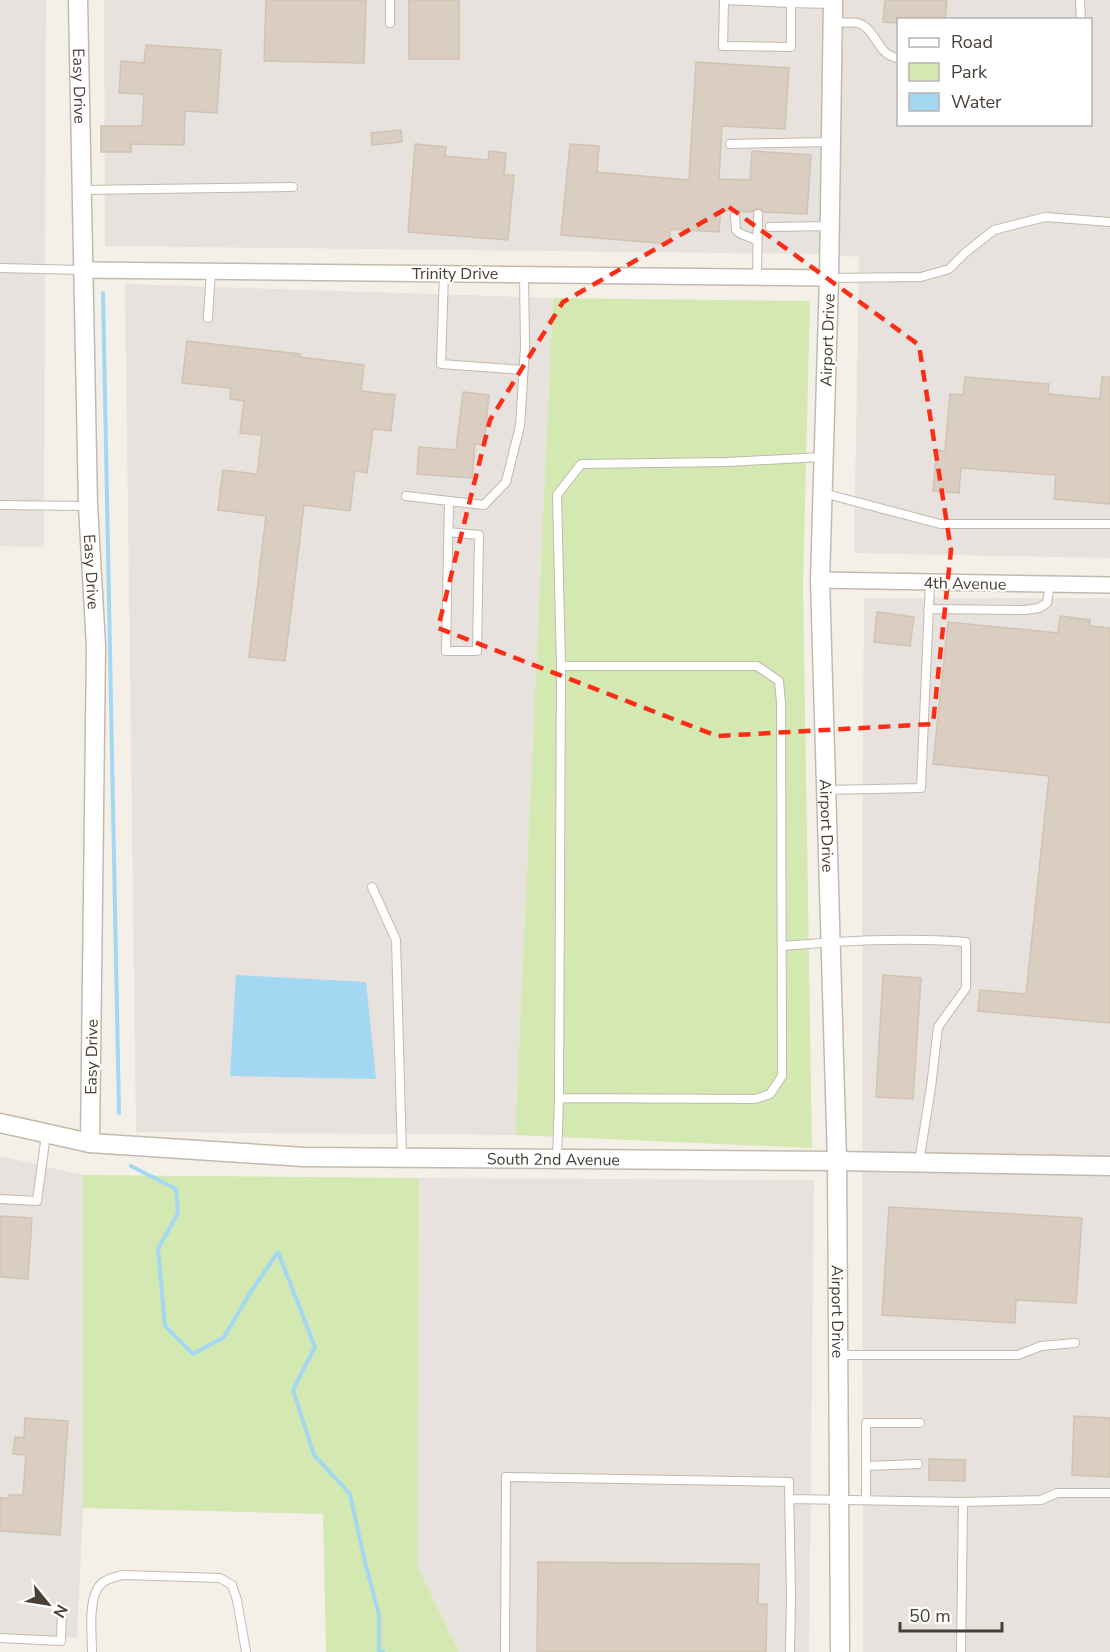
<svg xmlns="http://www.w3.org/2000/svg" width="1110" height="1652" font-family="'Nunito Sans',sans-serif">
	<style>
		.industrial { fill: #e7e2dd; fill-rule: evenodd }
		.green { fill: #d3e9b1 }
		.water { fill: #a4d7f1 }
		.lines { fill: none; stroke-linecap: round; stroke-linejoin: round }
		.stream { stroke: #a4d7f1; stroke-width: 4 }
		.building { fill: #d9cec1; stroke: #d1c3b1; stroke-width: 1.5 }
		.service-casing { stroke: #c3baae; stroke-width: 10 }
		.minor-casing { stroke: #c3baae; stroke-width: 18 }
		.tertiary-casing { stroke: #c3baae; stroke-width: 21 }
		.service { stroke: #fff; stroke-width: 8 }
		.minor { stroke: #fff; stroke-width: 15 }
		.tertiary { stroke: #fff; stroke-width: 18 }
		.marked { fill: none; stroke: #fc2c17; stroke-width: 4.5; stroke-dasharray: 12 8; stroke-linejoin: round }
		.labels { text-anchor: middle; stroke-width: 4.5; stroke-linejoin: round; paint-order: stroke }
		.street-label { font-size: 16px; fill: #484037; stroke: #fff }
	</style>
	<rect width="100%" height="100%" fill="#f4f0e8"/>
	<path class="industrial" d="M0 0H46L44 547 0 546Z
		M104 0H1110V558L854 553 859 257 818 254 105 246ZM898 20H1090V124H898Z
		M125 284 553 298 515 1135 136 1132Z
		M864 598H1110V1652H863L862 871Z
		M0 1156 83 1175V1508L77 1638 0 1636Z
		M419 1178 814 1180 809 1652H459L418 1568Z"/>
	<path class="green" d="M553 298 810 301 803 586 812 1148 515 1135Z
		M83 1175 419 1178 418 1568 459 1652H326L323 1514 83 1508Z"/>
	<path class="water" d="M236 975 366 982 376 1079 230 1076Z"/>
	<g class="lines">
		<path class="stream" d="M103 293 119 1113
			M131 1166 176 1189 178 1213 158 1249 165 1326 193 1354 224 1337 250 1293 278 1252 315 1347 293 1390 314 1455 350 1494 365 1562 379 1615V1651L383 1652"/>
	</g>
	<path class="building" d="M266 0H366L364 63 264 61Z
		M409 0H459V59H409Z
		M885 0H947L945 20H898V23L883 22Z
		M146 45 221 50 217 113 185 111 184 145 131 144V152H101V126H142L144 94 119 93 121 61 144 63Z
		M696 62 789 68 785 129 722 126 719 179 750 180 752 151 811 155 807 214 763 212 759 208 751 212 721 210 719 232 670 229 669 244 561 235 570 144 599 146 597 172 689 180Z
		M401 130 402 142 372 145 371 133Z
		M415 144 446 147 445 156 488 160 489 151 506 153 504 175H514L508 240 408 232Z
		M187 341 300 354V357L364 365 361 391 395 395 391 431 373 429 367 473 355 471 350 511 304 505 285 661 249 657 266 516 218 510 223 470 257 474 262 435 240 433 244 401 230 399 231 388 182 383Z
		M965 377 1049 384 1048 394 1100 399 1102 377H1110V504L1054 499 1056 475 961 468 959 493 933 491 937 450 945 451 950 394 963 395Z
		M463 392 489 395 484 445 475 444 472 478 417 474 419 447 456 450Z
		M877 612 914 617 910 646 874 642Z
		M1060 616 1090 620V626L1110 628V1023L978 1011 980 990 1026 994 1049 776 933 764 948 622 1058 633Z
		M883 975 921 978 913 1099 876 1097Z
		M889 1207 1082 1218 1076 1303 1016 1300 1015 1323 882 1315Z
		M0 1216 32 1218 28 1279 0 1277Z
		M1074 1416 1110 1418V1477L1072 1475Z
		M25 1418 68 1421 60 1535 0 1531V1498H9V1495H23L26 1455 13 1454 15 1437 24 1438Z
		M929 1459 965 1460V1481L929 1480Z
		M538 1562 759 1564 758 1604H767L766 1652H537Z"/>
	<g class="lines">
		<g class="service-casing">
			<path id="service" d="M1080 0 1081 20
				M791 3 724 0 723 46 791 47V3L832 4
				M833 22C838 23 855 22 858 23 871 27 876 43 885 52 889 56 894 57 898 59
				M390 23V0
				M730 144 831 142
				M82 190 293 187
				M735 216 736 230 741 234 757 240
				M770 227 829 226
				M0 268 82 270
				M444 273 441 364 523 370
				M757 277 758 214
				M829 278 921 277 949 269 965 253 994 230 1045 217 1110 222
				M208 318 211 271
				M823 493 940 524H1110
				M406 496 484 505 506 482 520 426 525 347 524 274
				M0 505 88 506
				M448 532 479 535 477 651H446L449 501
				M928 609 1025 610 1039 608 1047 603 1050 584
				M826 790 921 788 930 582
				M372 887 396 940 402 1156
				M782 946C843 941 904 937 966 942V988L938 1027 931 1087 919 1162
				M559 1098 755 1099 770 1094 782 1076 781 703 779 681 757 666H561
				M557 1159 559 1098 561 666 557 495 581 464 727 462 822 457
				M0 1199 37 1201 46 1134
				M838 1355H1018L1041 1346 1075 1343
				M866 1466 918 1464
				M789 1499 963 1502 1041 1500 1057 1493H1110
				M866 1500V1423H920
				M0 1638 61 1641 62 1609
				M92 1652C92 1634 87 1596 102 1583 108 1578 115 1577 123 1575L220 1578 232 1585 237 1600 246 1652
				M505 1652 506 1477 789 1482 791 1596 790 1652
				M961 1652 963 1502"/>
		</g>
		<g class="minor-casing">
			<path id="minor" d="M82 270 829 278
				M820 580 1110 585"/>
		</g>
		<g class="tertiary-casing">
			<g id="tertiary">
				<path id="s1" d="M78 0 88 506 96 646 90 1143"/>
				<path id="s2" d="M833 0 829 278 820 580 837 1161 840 1652"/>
				<path id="s3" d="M0 1123 90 1143 304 1157 837 1161 1110 1166"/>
			</g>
		</g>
		<use href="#service" class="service"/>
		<use href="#minor" class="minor"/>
		<use href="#tertiary" class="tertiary"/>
	</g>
	<path class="marked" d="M729 207 919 345 951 550 933 724 717 736 438 628 490 420 563 302Z"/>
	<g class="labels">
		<g class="street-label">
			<text dy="6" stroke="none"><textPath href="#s1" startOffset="86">Easy Drive</textPath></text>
			<text x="455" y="279">Trinity Drive</text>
			<text transform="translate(827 340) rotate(-88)" y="6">Airport Drive</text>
			<text dy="6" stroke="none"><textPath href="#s1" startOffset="572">Easy Drive</textPath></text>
			<text transform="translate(965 583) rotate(1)" y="6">4th Avenue</text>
			<text dy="6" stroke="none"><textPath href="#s2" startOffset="826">Airport Drive</textPath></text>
			<text transform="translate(91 1057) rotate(-89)" y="6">Easy Drive</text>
			<text dy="6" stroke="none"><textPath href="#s3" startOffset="556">South 2nd Avenue</textPath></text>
			<text dy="6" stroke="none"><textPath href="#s2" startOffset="1312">Airport Drive</textPath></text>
		</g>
	</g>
	<rect x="897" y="18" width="195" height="108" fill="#ffffff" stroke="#b6b3af" stroke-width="1.5"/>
	<rect x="909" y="38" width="30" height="9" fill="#ffffff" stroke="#b6b3af" stroke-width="1.5"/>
	<text x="951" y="48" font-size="18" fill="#484037">Road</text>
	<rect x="909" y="63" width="30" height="18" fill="#d3e9b1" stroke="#b6b3af" stroke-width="1.5"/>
	<text x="951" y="78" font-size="18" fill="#484037">Park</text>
	<rect x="909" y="93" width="30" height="18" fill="#a4d7f1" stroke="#b6b3af" stroke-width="1.5"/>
	<text x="951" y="108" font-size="18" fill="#484037">Water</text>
	<g transform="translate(48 1604) rotate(120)" stroke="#ffffff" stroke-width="4.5" paint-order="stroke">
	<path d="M0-4.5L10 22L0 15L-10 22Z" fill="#484037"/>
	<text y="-9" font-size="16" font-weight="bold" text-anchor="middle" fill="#484037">N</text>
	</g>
	<path d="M900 1622v9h102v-9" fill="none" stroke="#484037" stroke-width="3"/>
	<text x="909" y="1622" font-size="18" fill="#484037" stroke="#ffffff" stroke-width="4.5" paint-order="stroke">50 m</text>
</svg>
